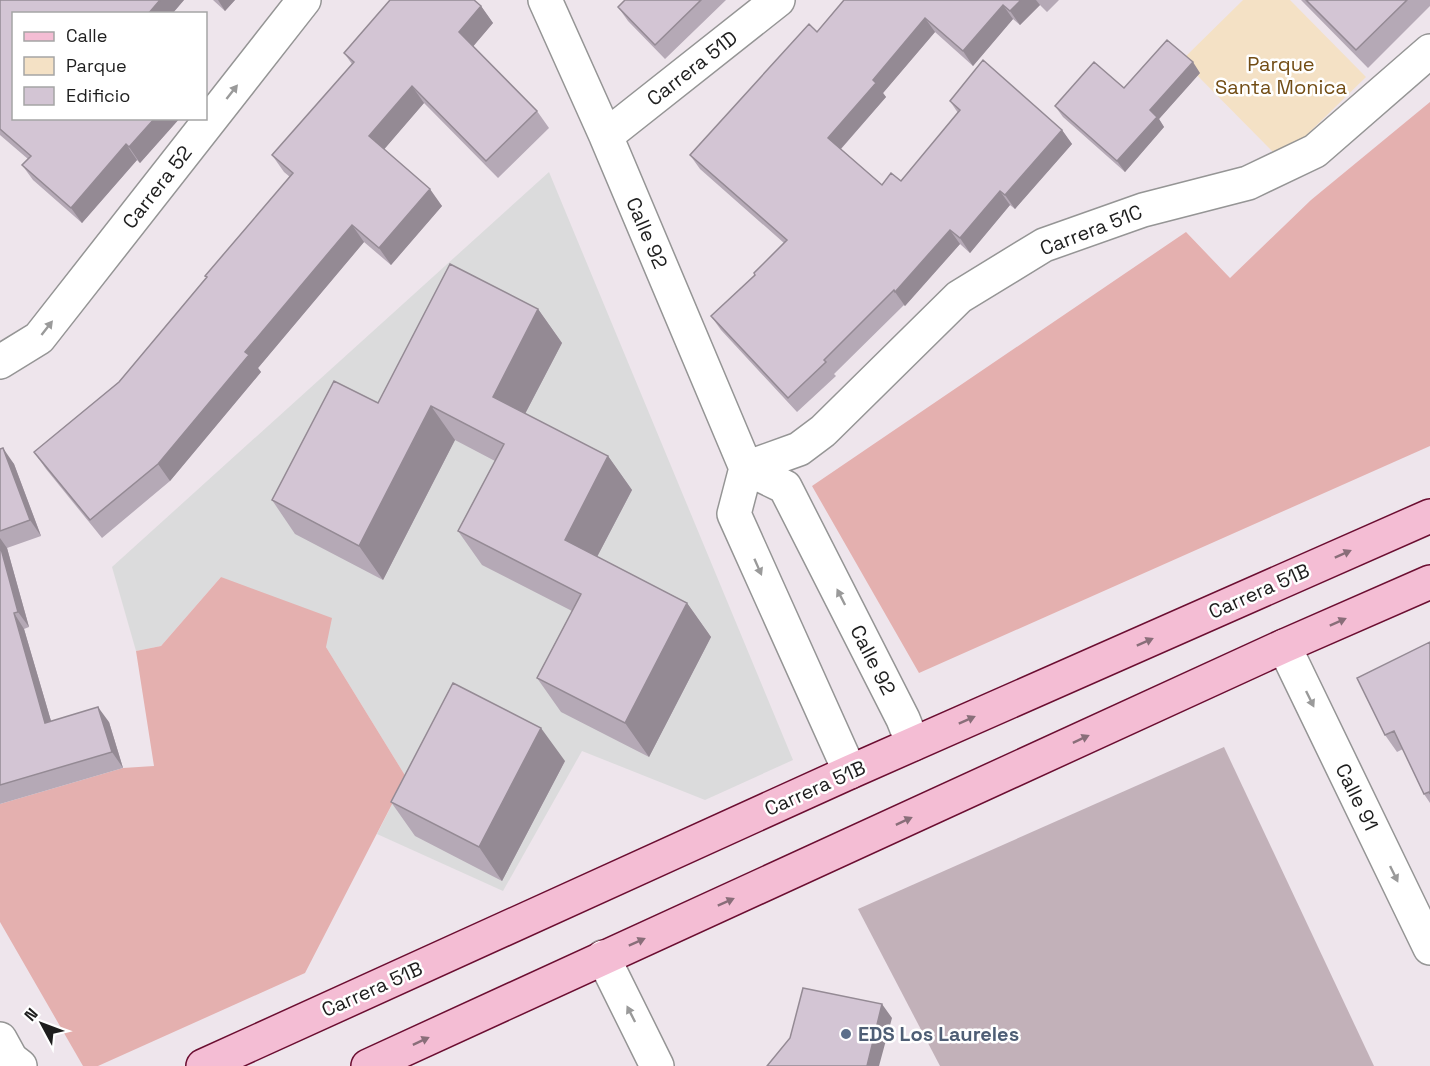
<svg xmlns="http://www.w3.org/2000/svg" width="1430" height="1066" font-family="'Space Grotesk',sans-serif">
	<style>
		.residential { fill: #dbdbdc }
		.construction { fill: #c2b1b9 }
		.grass { fill: #e4b0af }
		.park { fill: #f4e1c5 }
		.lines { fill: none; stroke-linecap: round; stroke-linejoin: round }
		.minor-casing { stroke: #959595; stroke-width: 36 }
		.tertiary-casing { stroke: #959595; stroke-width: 36 }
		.secondary-casing { stroke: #6b0e31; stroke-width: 36 }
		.minor { stroke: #fff; stroke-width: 33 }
		.tertiary { stroke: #fff; stroke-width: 33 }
		.secondary { stroke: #f4bdd4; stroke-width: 33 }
		.wall { fill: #b5a9b6 }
		.shaded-wall { fill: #948a94 }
		.building { fill: #d3c5d4; stroke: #948a94; stroke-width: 1.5 }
		.oneway { fill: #9a9a9a }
		.oneway2 { fill: #896e79 }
		.service-dot { fill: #5c6f8a; stroke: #fff; stroke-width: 2 }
		.labels { text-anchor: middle; stroke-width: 5; stroke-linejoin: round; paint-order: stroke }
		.park-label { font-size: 20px; fill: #724d15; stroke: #fff }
		.street-label { font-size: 20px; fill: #1e1e1e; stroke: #fff }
		.service-label { font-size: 20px; font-weight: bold; fill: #4e5e75; stroke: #fff; text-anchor: start }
	</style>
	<rect width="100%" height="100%" fill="#eee5ec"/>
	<path class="residential" d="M549 172 793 760 705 800 582 751 503 891 377 834 406 777 326 647 221 577 161 646 136 651 112 567Z"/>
	<path class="construction" d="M1224 747 1374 1066H940L858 909Z"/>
	<path class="grass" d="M1430 102V446L919 673 812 486 1186 232 1230 278 1311 200Z
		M221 577 332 618 326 647 406 777 305 973 98 1066H83L0 922V804L123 768 154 766 136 651 161 646Z"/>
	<path class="park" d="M1243 0H1290L1366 77 1281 160 1182 60Z"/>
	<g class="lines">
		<g class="minor-casing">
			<path id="minor" d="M545 0 606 136 746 468 734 514 850 772
				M606 136 778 0
				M0 362 39 338 304 0
				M746 468 799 449 823 431 959 297 1044 245 1143 210 1248 183 1315 151 1430 51
				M746 468 785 487 903 719 913 744
				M1284 646 1430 948
				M603 957 657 1066"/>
		</g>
		<g class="tertiary-casing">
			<path id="tertiary" d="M0 1039 11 1059 20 1066"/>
		</g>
		<g class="secondary-casing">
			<path id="secondary" d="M203 1066 850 772 1430 516
				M368 1066 1284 646 1430 582"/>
		</g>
		<use href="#minor" class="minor"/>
		<use href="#tertiary" class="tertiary"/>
		<use href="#secondary" class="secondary"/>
	</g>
	<path class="wall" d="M0 0H184L172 14H14L180 118 140 163 137 160 82 223 33 180 22 165 28 159 0 135Z
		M213 0H235L225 11Z
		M625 0H726L665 59 628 21 618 7Z
		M844 0H1059L1047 12 1040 5 1020 25 1013 19 973 66 935 32 883 93 886 97 841 149 882 185 901 181 958 113 950 101 1062 130 1072 144 1015 209 1010 205 970 253 960 244 905 306 904 305 834 374 836 376 797 412 721 330 711 316 755 275 784 243 700 169 690 155 817 32Z
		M1301 0H1430V6L1368 68Z
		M481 6 493 23 473 46 537 111 549 128 498 178 424 103 384 149 442 206 391 265 364 242 258 368 261 372 170 481 102 538 46 469 34 452 119 382 290 177 284 172 272 155 352 64 344 53Z
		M1200 73 1159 119 1164 127 1125 172 1063 117 1055 106 1124 88Z
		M538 309 562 343 525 414 608 456 632 490 597 557 687 603 711 637 649 757 561 712 537 678 572 611 482 565 458 531 495 461 455 440 383 580 295 534 272 500 378 403Z
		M0 449 14 464 41 536 7 548 29 627 24 629 51 721 109 722 123 768 0 804Z
		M1430 642V803L1424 794 1403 749 1397 752 1385 735Z
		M565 761 502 881 415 836 391 802Z"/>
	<path class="shaded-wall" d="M160 0H184L172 14H148Z
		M218 0H235L225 11Z
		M1021 0H1036L1040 5 1020 25 1010 11Z
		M1003 5 1013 19 973 66 963 51Z
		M481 6 493 23 471 49 459 32Z
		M925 18 935 32 883 93 886 97 838 152 828 138 873 80Z
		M1193 62 1200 73 1159 119 1164 127 1125 172 1117 161 1150 110Z
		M412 86 424 103 381 153 369 136Z
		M155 118H180L140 163 129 147Z
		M1062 130 1072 144 1015 209 1005 195Z
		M126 144 137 160 82 223 71 208Z
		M430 189 442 206 391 265 379 248Z
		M1000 191 1010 205 970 253 960 238Z
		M352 225 364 242 258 368 261 372 170 481 158 464 245 352Z
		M950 230 960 244 905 306 895 292Z
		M538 309 562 343 516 431 493 397Z
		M431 406 455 440 383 580 359 546Z
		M3 448 14 464 41 536 30 520Z
		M608 456 632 490 588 574 565 540Z
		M0 538 7 548 29 627 18 612 0 545Z
		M687 603 711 637 649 757 625 723Z
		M14 613 24 629 56 738 45 723Z
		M98 707 109 722 123 768 112 752Z
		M541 728 565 761 502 881 479 847Z
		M882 1004 892 1018 879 1066H867Z"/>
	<path class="building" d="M0 0H160L148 14H14V118H155L129 147 126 144 71 208 22 165 31 156 0 129Z
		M390 0H474L481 6 459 32 537 111 486 161 412 86 369 136 430 189 379 248 352 225 245 352 249 355 158 464 90 520 34 452 119 382 207 277 205 276 293 173 272 155 354 62 344 53Z
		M625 0H701L655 45 618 7Z
		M844 0H1021L1010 11 1003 5 963 51 925 18 873 80 876 83 828 138 882 185 891 173 901 181 960 110 950 101 983 60 1062 130 1005 195 1000 191 960 238 950 230 895 292 894 290 824 360 826 362 788 398 711 316 755 275 754 273 787 240 690 155 809 24 817 32Z
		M1306 0H1407L1356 50Z
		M1167 40 1193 62 1150 110 1157 117 1117 161 1055 106 1094 62 1124 88Z
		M450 264 538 309 493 397 608 456 565 540 687 603 625 723 537 678 581 594 458 531 504 444 431 406 359 546 272 500 334 381 378 403Z
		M3 448 30 520 0 531V449Z
		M0 545 18 612 14 613 45 723 98 707 112 752 0 785Z
		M1430 642V794L1429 792 1424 794 1394 731 1385 735 1357 678Z
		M453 683 541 728 479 847 391 802Z
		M803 988 882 1004 867 1066H767L790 1038Z"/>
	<defs><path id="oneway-solid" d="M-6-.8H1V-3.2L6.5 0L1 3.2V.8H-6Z" transform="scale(1.5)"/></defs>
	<g class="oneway">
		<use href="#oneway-solid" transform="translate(232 92) rotate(-52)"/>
		<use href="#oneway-solid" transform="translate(47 328) rotate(-52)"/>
		<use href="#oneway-solid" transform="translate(758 567) rotate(66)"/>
		<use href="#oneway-solid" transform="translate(841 597) rotate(-117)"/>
		<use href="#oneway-solid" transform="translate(1310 699) rotate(64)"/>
		<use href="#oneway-solid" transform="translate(1394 874) rotate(64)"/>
		<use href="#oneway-solid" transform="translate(631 1014) rotate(-117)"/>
	</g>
	<g class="oneway2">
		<use href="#oneway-solid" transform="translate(1343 554) rotate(-24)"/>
		<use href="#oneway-solid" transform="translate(1338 622) rotate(-24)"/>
		<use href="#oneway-solid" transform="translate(1145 642) rotate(-24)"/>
		<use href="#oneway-solid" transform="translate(967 720) rotate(-24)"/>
		<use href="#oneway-solid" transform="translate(1081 739) rotate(-25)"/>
		<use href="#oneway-solid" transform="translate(904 821) rotate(-25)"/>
		<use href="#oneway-solid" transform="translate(726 902) rotate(-24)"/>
		<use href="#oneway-solid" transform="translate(637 942) rotate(-24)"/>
		<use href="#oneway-solid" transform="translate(421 1041) rotate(-25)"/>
	</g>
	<circle class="service-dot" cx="846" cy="1034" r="6"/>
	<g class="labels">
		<g class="park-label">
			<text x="1281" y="71">Parque<tspan x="1281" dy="23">Santa Monica</tspan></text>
		</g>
		<g class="street-label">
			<text transform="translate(692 68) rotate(-38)" y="7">Carrera 51D</text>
			<text transform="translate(157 187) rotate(-52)" y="7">Carrera 52</text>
			<text transform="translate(1091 230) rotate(-21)" y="7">Carrera 51C</text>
			<text transform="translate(647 233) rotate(67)" y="7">Calle 92</text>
			<text transform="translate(1259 591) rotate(-24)" y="7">Carrera 51B</text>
			<text transform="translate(873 660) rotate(63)" y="7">Calle 92</text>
			<text transform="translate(815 788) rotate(-24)" y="7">Carrera 51B</text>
			<text transform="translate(1357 797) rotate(64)" y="7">Calle 91</text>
			<text transform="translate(372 989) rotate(-24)" y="7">Carrera 51B</text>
		</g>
		<g class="service-label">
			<text x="858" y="1041">EDS Los Laureles</text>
		</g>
	</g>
	<rect x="12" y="12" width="195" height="108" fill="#ffffff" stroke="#a5a5a5" stroke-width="1.5"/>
	<rect x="24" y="32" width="30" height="9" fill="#f4bdd4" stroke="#a5a5a5" stroke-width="1.5"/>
	<text x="66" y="42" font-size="18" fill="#1e1e1e">Calle</text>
	<rect x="24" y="57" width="30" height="18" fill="#f4e1c5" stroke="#a5a5a5" stroke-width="1.5"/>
	<text x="66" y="72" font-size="18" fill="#1e1e1e">Parque</text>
	<rect x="24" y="87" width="30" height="18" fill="#d3c5d4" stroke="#a5a5a5" stroke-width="1.5"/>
	<text x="66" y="102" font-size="18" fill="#1e1e1e">Edificio</text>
	<g transform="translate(42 1024) rotate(311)" stroke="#ffffff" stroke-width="4.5" paint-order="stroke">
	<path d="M0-4.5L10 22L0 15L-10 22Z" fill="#1e1e1e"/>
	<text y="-9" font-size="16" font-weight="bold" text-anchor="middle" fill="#1e1e1e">N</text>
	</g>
</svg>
